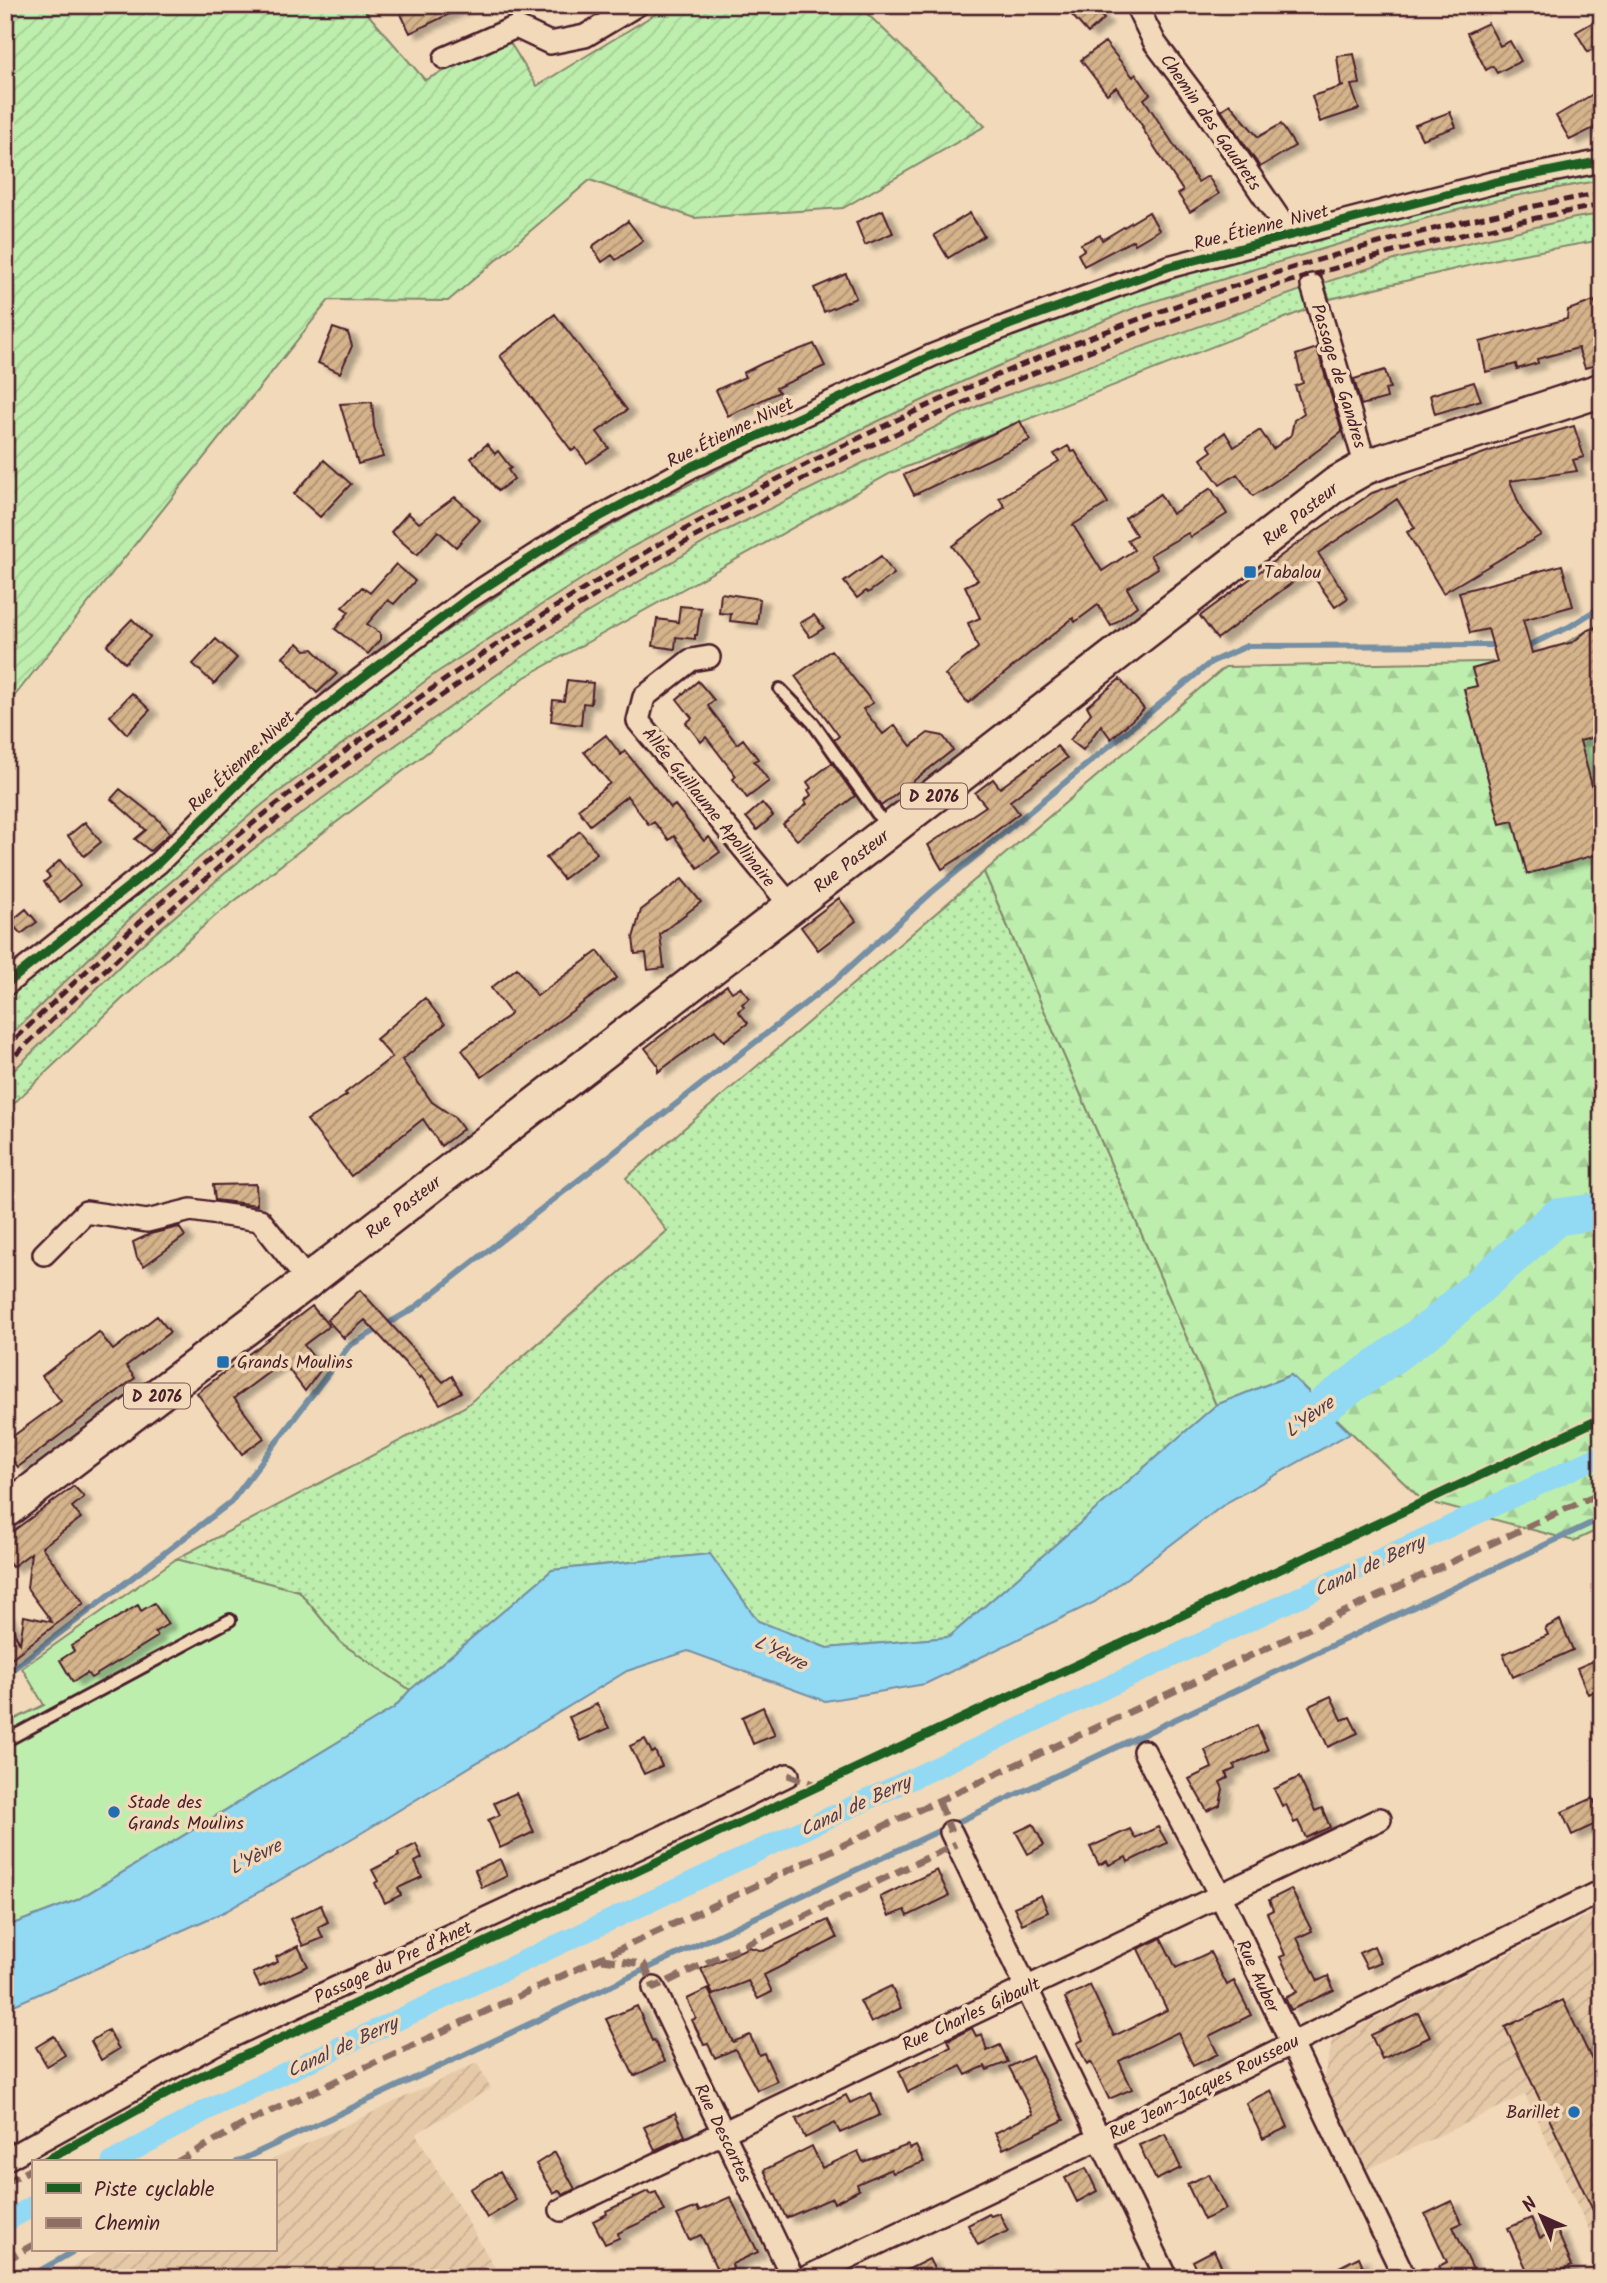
<svg xmlns="http://www.w3.org/2000/svg" width="1607" height="2283" font-family="Kalam,sans-serif">
	<style>
		.built { fill: #e6caa8 }
		.industrial { fill: url(#industrial-furrows) }
		.grass { fill: url(#grass-dots); stroke: #84866c; stroke-width: 2 }
		.forest { fill: url(#forest-firs); stroke: #84866c; stroke-width: 2 }
		.garden { fill: url(#garden-furrows); stroke: #84866c; stroke-width: 2 }
		.pitch { fill: #bdeead; stroke: #84866c; stroke-width: 2 }
		.water { fill: #92d9f4; stroke: #758fa4; stroke-width: 2 }
		.lines { fill: none; stroke-linecap: round; stroke-linejoin: round }
		.stream { stroke: #758fa4; stroke-width: 6 }
		.canal { stroke: #92d9f4; stroke-width: 21 }
		.river { stroke: #92d9f4; stroke-width: 37 }
		.building { fill: url(#building-hatch); stroke: #4a1f2b; stroke-width: 2; filter: url(#shadow) }
		.service-casing { stroke: #4a1f2b; stroke-width: 16 }
		.minor-casing { stroke: #4a1f2b; stroke-width: 26 }
		.primary-casing { stroke: #4a1f2b; stroke-width: 38 }
		.service { stroke: #f1d9b9; stroke-width: 10 }
		.minor { stroke: #f1d9b9; stroke-width: 21 }
		.primary { stroke: #f1d9b9; stroke-width: 33 }
		.rail { stroke: #4a1f2b; stroke-width: 5; stroke-dasharray: 10 5; stroke-linecap: butt }
		.quiet { stroke: #8d6e63; stroke-width: 7; stroke-dasharray: 14 7; stroke-linecap: butt }
		.cycleway-casing { stroke: #f1d9b9; stroke-width: 13 }
		.cycleway { stroke: #1b5e20; stroke-width: 9 }
		.poi-dot { fill: #1f6fb2; stroke: #f1d9b9; stroke-width: 2.5 }
		.labels { text-anchor: middle; stroke-width: 7; stroke-linejoin: round; paint-order: stroke }
		.shield { fill: #f1d9b9; stroke: #7c5756; stroke-width: 2 }
		.shield-label { font-size: 16px; font-weight: bold; fill: #4a1f2b }
		.street-label { font-size: 18px; fill: #4a1f2b; stroke: #f1d9b9 }
		.poi-label { font-size: 18px; fill: #4a1f2b; stroke: #f1d9b9; text-anchor: start }
		.water-label { font-size: 19px; font-style: italic; fill: #553b49; stroke: #f1d9b9 }
	</style>
	<defs>
		<pattern id="industrial-furrows" width="10" height="10" patternUnits="userSpaceOnUse" patternTransform="scale(1.75)"><rect width="10" height="10" fill="#e6caa8"/><path d="M-1 1l2-2M0 10L10 0M9 11l2-2" fill="none" stroke="#c7ad91"/></pattern>
		<pattern id="grass-dots" width="8" height="8" patternUnits="userSpaceOnUse" patternTransform="scale(1.75)"><rect width="8" height="8" fill="#bdeead"/><path d="M2 2h.1M6 6h.1" fill="none" stroke="#a4cc95" stroke-width="1.8" stroke-linecap="round"/></pattern>
		<pattern id="forest-firs" width="22" height="20" patternUnits="userSpaceOnUse" patternTransform="scale(1.75)"><rect width="22" height="20" fill="#bdeead"/><path d="M5 1l3.5 6h-7zM16 11l3.5 6h-7z" fill="#a4cc95"/></pattern>
		<pattern id="garden-furrows" width="10" height="10" patternUnits="userSpaceOnUse" patternTransform="scale(1.75)"><rect width="10" height="10" fill="#bdeead"/><path d="M-1 1l2-2M0 10L10 0M9 11l2-2" fill="none" stroke="#a4cc95"/></pattern>
		<pattern id="building-hatch" width="6" height="6" patternUnits="userSpaceOnUse" patternTransform="scale(1.75)"><rect width="6" height="6" fill="#d5b38b"/><path d="M-1 1l2-2M0 6l6-6M5 7l2-2" fill="none" stroke="#af9172"/></pattern>
		<filter id="shadow"><feDropShadow dx="8" dy="4.5" stdDeviation="2" flood-color="#0004"/></filter>
	</defs>
	<rect width="100%" height="100%" fill="#f1d9b9"/>
	<filter id="ink" filterUnits="userSpaceOnUse"><feTurbulence type="fractalNoise" baseFrequency=".0143" numOctaves="2"/><feDisplacementMap in="SourceGraphic" scale="14" xChannelSelector="R" yChannelSelector="G"/><feConvolveMatrix kernelMatrix="1 2 1 2 8 2 1 2 1" color-interpolation-filters="sRGB"/></filter>
	<g filter="url(#ink)">
		<path class="built" d="M1602 180V221L1458 248 1312 285 1197 329 1017 406 520 667 359 785 5 1098V1026L26 1005 396 688 776 459 1141 299 1282 256 1437 215 1515 196Z"/>
		<path class="industrial" d="M1602 1909V2257L1525 2095 1366 2170 1323 2081 1333 2039Z
			M477 2063 491 2088 416 2134 501 2278H52L101 2250H275V2162H268Z"/>
		<path class="grass" d="M1602 171V180L1515 196 1437 215 1255 269 1136 307 966 380 806 455 628 549 436 673 263 804 148 901 5 1040V995L360 691 531 572 639 510 831 412 955 357 1052 319 1193 272 1388 221 1436 206 1514 187Z
			M1602 214V240L1501 258 1330 299 1323 283 1401 258 1575 218Z
			M1301 290 1308 309 891 473 525 677 215 916 121 1000 5 1112V1079L139 947 251 851 380 756 580 617 717 535 982 404Z
			M984 872 1216 1405 949 1637 827 1648 758 1621 710 1554 552 1570 410 1690 341 1643 299 1591 176 1559 466 1406 667 1231 626 1178Z"/>
		<path class="forest" d="M1602 622V1528L1574 1541 1422 1500 1291 1375 1216 1405 984 872 1225 667 1535 661Z"/>
		<path class="garden" d="M5 5H360L425 80 509 41 537 86 670 5H858L985 126 843 208 694 218 590 180 448 301 329 300 5 708Z"/>
		<path class="pitch" d="M176 1559 299 1591 341 1643 410 1690 394 1708 77 1900 5 1927V1724L44 1705 22 1668Z"/>
		<path class="water" d="M1291 1375 1350 1433 1226 1503 1095 1602 925 1684 825 1701 688 1651 627 1671 363 1832 226 1911 5 2009V1927L77 1900 394 1708 410 1690 552 1570 710 1554 758 1621 827 1648 949 1637 1216 1405Z"/>
		<g class="lines">
			<path class="stream" d="M1529 645 1569 627 1602 606
				M5 1675 231 1502 349 1346 413 1309 839 977 932 892 1211 662 1247 646 1492 645
				M237 2162 1602 1518
				M27 2278 76 2250"/>
			<path class="canal" d="M112 2162 212 2107 1602 1455
				M5 2222 33 2206"/>
			<path class="river" d="M1281 1436 1435 1325 1557 1217 1602 1211"/>
		</g>
		<path class="building" d="M409 5H468L410 33 399 10Z
			M1078 5H1091L1104 19 1088 33 1070 13Z
			M1602 17V43L1588 52 1576 32Z
			M1488 23 1500 46 1510 41 1521 61 1497 73 1493 66 1486 70 1467 33Z
			M1105 42 1133 77 1136 74 1150 94 1144 99 1198 182 1208 176 1219 194 1190 212 1178 194 1183 191 1142 128 1143 127 1116 87 1107 94 1081 60Z
			M1354 54 1360 84 1351 85 1359 109 1320 122 1312 96 1344 86 1341 87 1337 56Z
			M1593 94 1602 109V124L1570 140 1556 116Z
			M1230 104 1258 137 1281 124 1295 146 1260 167 1221 110Z
			M1450 112 1456 127 1422 139 1415 125Z
			M883 210 893 233 865 245 856 222Z
			M1149 212 1159 230 1135 244 1133 240 1084 266 1078 254 1084 250 1081 244 1100 235 1102 240Z
			M970 213 984 236 948 258 934 235Z
			M628 221 643 241 616 260 612 255 602 262 593 248 594 245Z
			M846 274 856 298 824 312 814 288Z
			M1594 301 1596 305 1602 303V363L1585 368 1578 348 1537 359 1538 363 1517 369 1516 364 1486 372 1480 342 1567 319 1568 310Z
			M555 314 627 410 597 432 609 448 587 463 576 448 572 451 500 356Z
			M333 328 348 333 352 346 340 373 318 363Z
			M814 344 825 366 776 388 779 392 728 416 716 390 745 377 743 373 763 363Z
			M1317 348 1342 432 1289 472 1253 496 1237 474 1220 485 1201 459 1212 451 1208 445 1225 432 1234 447 1260 430 1273 449 1291 435 1294 420 1304 413 1295 386 1303 383 1296 355Z
			M1385 370 1390 388 1385 389 1387 398 1361 405 1354 379Z
			M1474 382 1481 400 1435 414 1430 395Z
			M372 402 374 427 383 457 358 464 340 404Z
			M1020 421 1030 440 914 495 904 475Z
			M1574 426 1584 457 1573 460 1577 471 1510 481 1522 511 1541 535 1443 593 1407 532 1415 528 1397 499 1318 553 1348 598 1335 607 1309 570 1217 639 1200 616 1298 543 1372 493 1501 447Z
			M487 444 495 454 498 451 511 468 508 470 514 479 498 491 471 458Z
			M1068 446 1072 452 1075 451 1108 503 1073 525 1102 571 1134 550 1127 540 1136 535 1125 518 1160 494 1172 514 1211 488 1227 514 1191 537 1188 533 1150 555 1158 568 1127 588 1137 606 1111 626 1098 605 1075 622 1073 618 968 703 945 675 978 648 968 623 980 618 965 586 978 580 952 546 1005 507 999 498 1059 461 1054 454Z
			M324 460 351 484 320 517 294 494Z
			M455 497 480 520 456 547 438 531 417 555 391 532 408 513 419 523Z
			M881 556 894 574 868 593 866 591 857 598 844 582Z
			M396 564 415 581 394 604 388 600 367 624 380 633V640L368 654 335 629 349 612 342 607 362 587 370 593Z
			M1562 565 1573 606 1523 620 1532 653 1573 642 1588 630 1602 626V735L1580 741 1602 823V853L1527 874 1513 821 1500 824 1464 689 1477 686 1472 669 1497 662 1488 629 1470 633 1459 592Z
			M721 593 760 599 757 624 730 621 731 614 719 613Z
			M680 606 701 608 697 635H695V639L676 637 675 649 653 646 657 619 678 622Z
			M814 615 824 628 810 637 800 623Z
			M132 619 150 637 125 663 107 645Z
			M216 639 237 658 214 684 193 664Z
			M298 643 305 650 313 649 337 674 317 693 283 657Z
			M831 650 873 703 863 709 883 734 895 725 911 746 928 733 943 736 953 750 881 806 834 740 839 736 795 676Z
			M1120 679 1144 709 1111 739 1101 725 1083 750 1070 740 1091 713 1087 706Z
			M567 680 593 683 591 704 583 703 581 725 551 721 553 700 564 701Z
			M698 681 714 700 708 706 737 744 743 739 758 759 754 761 769 781 747 798 733 779 736 776 706 737 701 742 686 723 692 718 677 699Z
			M132 693 150 710 127 734 110 716Z
			M606 735 621 755 625 751 671 808 675 805 704 841 709 837 720 852 698 868 674 836 669 840 654 822 649 825 627 796 590 825 578 809 610 783 584 752Z
			M1057 746 1067 758 1010 801 1019 813 972 850 942 869 928 845 986 806 975 793 993 779 1000 788Z
			M832 763 855 796 797 840 783 824 807 804 804 801 811 795 808 790 811 788 807 782Z
			M120 789 158 819 170 833 150 851 135 839 146 830 111 799Z
			M762 803 773 816 757 830 746 817Z
			M85 822 101 842 84 856 68 836Z
			M580 831 597 853 563 879 546 858Z
			M60 860 80 885 60 902 44 882 50 877 46 873Z
			M682 879 701 902 660 934 664 968 648 970 646 953 635 954 633 938 641 910Z
			M839 898 856 921 818 950 801 927Z
			M26 909 37 922 21 934 10 922Z
			M598 951 617 978 482 1077 462 1050 511 1014 491 988 517 968 537 996Z
			M727 985 732 992 740 987 750 998 742 1004 744 1007 738 1011 748 1023 724 1041 715 1030 658 1072V1065L645 1048Z
			M425 998 445 1024 402 1060 432 1102 454 1117 463 1129 441 1146 423 1119 351 1176 307 1120 347 1095 345 1093 392 1057 376 1039Z
			M256 1184 257 1205 215 1200 213 1185Z
			M179 1227 185 1236 144 1266 137 1258 133 1242 150 1234Z
			M360 1290 443 1382 452 1376 461 1392 440 1404 421 1376 419 1378 365 1320 344 1338 327 1320Z
			M312 1306 329 1326 304 1345 322 1368 305 1391 283 1362 234 1398 264 1438 242 1454 197 1393Z
			M157 1316 170 1332 126 1366 135 1378 18 1467 5 1451V1442L61 1401 42 1376 99 1332 113 1350Z
			M74 1486 84 1497 72 1507 81 1518 42 1547 84 1603 5 1663V1613L20 1644 24 1616 52 1622 27 1588 31 1553 12 1567 5 1558V1537Z
			M154 1603 168 1624 155 1632 157 1637 91 1678 87 1673 73 1682 60 1660 74 1651 71 1646 138 1605 141 1611Z
			M1560 1620 1573 1650 1513 1677 1503 1654 1548 1635 1545 1628Z
			M1602 1657V1688L1588 1694 1577 1668Z
			M1331 1696 1342 1720 1350 1717 1358 1733 1328 1747 1309 1706Z
			M597 1704 609 1728 580 1741 569 1717Z
			M763 1707 775 1735 753 1744 742 1717Z
			M1257 1725 1268 1750 1234 1765 1235 1769 1226 1773 1228 1778 1220 1782 1223 1789 1220 1805 1207 1811 1189 1779 1212 1768 1205 1750Z
			M645 1739 652 1753 655 1751 662 1766 644 1774 630 1746Z
			M1299 1777 1315 1811 1322 1808 1330 1827 1306 1838 1298 1821 1294 1823 1286 1804 1282 1806 1274 1789Z
			M516 1793 534 1832 500 1848 488 1820 500 1815 494 1803Z
			M1593 1798 1602 1821 1572 1835 1562 1812Z
			M1033 1824 1044 1845 1028 1854 1016 1832Z
			M1158 1827 1167 1843 1128 1862 1126 1857 1109 1865 1107 1861 1099 1865 1090 1847 1130 1829 1135 1838Z
			M416 1844 422 1858 415 1862 422 1877 398 1888 401 1895 385 1903 375 1883 378 1881 372 1870 399 1856 398 1853Z
			M500 1859 507 1876 482 1888 475 1870Z
			M937 1870 949 1896 908 1916 905 1910 889 1916 880 1897Z
			M1291 1889 1312 1931 1297 1938 1318 1981 1328 1976 1334 1990 1291 2010 1285 1998 1297 1992 1280 1957 1285 1955 1267 1913 1273 1910 1269 1900Z
			M1041 1895 1048 1912 1022 1924 1014 1907Z
			M321 1905 328 1922 318 1927 323 1938 303 1946 290 1919Z
			M828 1920 837 1938 764 1975 772 1992 758 1999 748 1981 713 1995 701 1969 749 1947 763 1951Z
			M1161 1938 1176 1968 1210 1952 1227 1985 1234 1981 1251 2015 1209 2036 1218 2054 1193 2066 1178 2032 1119 2061 1132 2089 1109 2099 1091 2062 1087 2065 1077 2043 1083 2040 1065 1998 1090 1985 1114 2036 1167 2010 1138 1949Z
			M298 1946 308 1966 260 1987 253 1973 278 1962 276 1957Z
			M1374 1946 1381 1962 1367 1968 1359 1953Z
			M891 1986 901 2008 871 2023 860 2001Z
			M708 1989 733 2042 750 2035 759 2055 764 2053 777 2081 757 2090 735 2049 715 2058 708 2044 704 2045 692 2020 696 2018 687 1999Z
			M1563 2000 1602 2081V2229L1505 2027Z
			M637 2006 652 2041 654 2040 665 2061 634 2076 606 2019Z
			M1418 2013 1430 2037 1382 2059 1371 2035Z
			M972 2028 976 2036 982 2034 987 2051 1000 2045 1008 2062 987 2070 985 2066 966 2075 961 2066 908 2092 899 2071 951 2047 948 2040Z
			M108 2030 119 2049 101 2060 91 2041Z
			M54 2036 65 2055 47 2066 36 2047Z
			M1032 2056 1064 2120 1003 2149 995 2133 1033 2114 1009 2067Z
			M1271 2090 1288 2127 1263 2139 1246 2103Z
			M871 2093 880 2115 840 2133 835 2123 805 2138 796 2119 846 2095 850 2103Z
			M675 2113 685 2136 655 2150 644 2127Z
			M1165 2134 1181 2168 1156 2180 1139 2145Z
			M908 2145 910 2149 916 2146 924 2162 893 2173 891 2169 857 2184 859 2190 834 2203 832 2198 786 2218 764 2170 812 2146 822 2168 858 2151 863 2162Z
			M555 2152 575 2189 563 2195 559 2190 553 2193 536 2164Z
			M1086 2168 1097 2191 1077 2202 1065 2178Z
			M500 2172 516 2200 487 2218 470 2189Z
			M1209 2174 1226 2209 1204 2220 1187 2184Z
			M648 2191 650 2194 656 2192 665 2211 618 2233 619 2238 605 2244 593 2221 607 2214 606 2211Z
			M730 2197 758 2252 732 2264 733 2268 719 2274 701 2235 689 2240 677 2215 697 2207 699 2211Z
			M1452 2201 1462 2223 1453 2227 1477 2278H1445L1439 2266 1447 2262 1425 2214Z
			M999 2213 1008 2231 978 2245 968 2225 989 2214 991 2216Z
			M1531 2218 1540 2238 1557 2230 1572 2266 1549 2276 1547 2270 1530 2277 1508 2228Z
			M1214 2250 1223 2270 1206 2278H1201L1193 2261Z
			M1359 2257 1368 2278H1318Z
			M929 2259 939 2278H891Z"/>
		<g class="lines">
			<g class="service-casing">
				<path id="service" d="M780 689 813 723 888 829
					M5 1741 230 1620"/>
			</g>
			<g class="minor-casing">
				<path id="minor" d="M1136 5 1155 43 1204 108 1291 236
					M445 58 516 27 550 43 585 36 637 5
					M1312 285 1366 467
					M709 657 691 660 644 697 638 721 792 907
					M5 985 158 863 274 748 358 681 467 599 568 534 691 467 933 355 1009 325 1168 267 1492 183 1602 161
					M44 1254 86 1212 147 1221 191 1210 260 1220 308 1281
					M1144 1751 1220 1895 1405 2278
					M951 1832 1167 2278
					M654 1988 793 2278
					M5 2160 213 2045 666 1835 788 1775
					M561 2210 1380 1819
					M805 2278 1100 2138 1602 1891"/>
			</g>
			<g class="primary-casing">
				<path id="primary" d="M5 1511 308 1281 1336 484 1366 467 1383 461 1602 390"/>
			</g>
			<use href="#service" class="service"/>
			<use href="#minor" class="minor"/>
			<use href="#primary" class="primary"/>
			<path class="rail" d="M5 1049C109 948 215 849 331 762 703 481 1141 276 1602 193
				M5 1065C112 962 220 860 338 771 709 490 1144 290 1602 205"/>
			<path class="quiet" d="M788 1775 819 1786
				M939 1802 951 1832
				M602 1959 644 1964 654 1988 956 1844
				M177 2162 248 2122 1602 1492
				M5 2183 33 2168
				M5 2261 33 2245"/>
			<g class="cycleway-casing">
				<path id="cycleway" d="M5 985 158 863 274 748 358 681 467 599 568 534 691 467 933 355 1009 325 1168 267 1492 183 1602 161
					M43 2162 188 2082 1602 1418"/>
			</g>
			<use href="#cycleway" class="cycleway"/>
		</g>
	</g>
	<g class="poi-dot">
		<rect x="1243" y="565" width="14" height="14" rx="3.5"/>
		<rect x="216" y="1355" width="14" height="14" rx="3.5"/>
		<circle cx="114" cy="1812" r="7"/>
		<circle cx="1574" cy="2112" r="7"/>
	</g>
	<g class="labels">
		<g class="shield">
			<rect x="901" y="783.5" width="66" height="25" rx="5"/>
			<rect x="124" y="1383.5" width="66" height="25" rx="5"/>
		</g>
		<g class="shield-label">
			<text x="934" y="802">D 2076</text>
			<text x="157" y="1402">D 2076</text>
		</g>
		<g class="street-label">
			<text transform="translate(1211 122) rotate(55)" y="6">Chemin des Gaudrets</text>
			<text transform="translate(1261 227) rotate(-14)" y="6">Rue Étienne Nivet</text>
			<text transform="translate(1339 376) rotate(73)" y="6">Passage de Gandres</text>
			<text transform="translate(730 432) rotate(-26)" y="6">Rue Étienne Nivet</text>
			<text transform="translate(1300 514) rotate(-38)" y="6">Rue Pasteur</text>
			<text transform="translate(241 761) rotate(-43)" y="6">Rue Étienne Nivet</text>
			<text transform="translate(709 807) rotate(51)" y="6">Allée Guillaume Apollinaire</text>
			<text transform="translate(851 861) rotate(-38)" y="6">Rue Pasteur</text>
			<text transform="translate(403 1207) rotate(-38)" y="6">Rue Pasteur</text>
			<text transform="translate(393 1962) rotate(-25)" y="6">Passage du Pre d’Anet</text>
			<text transform="translate(1258 1976) rotate(65)" y="6">Rue Auber</text>
			<text transform="translate(971 2014) rotate(-25)" y="6">Rue Charles Gibault</text>
			<text transform="translate(1204 2087) rotate(-27)" y="6">Rue Jean-Jacques Rousseau</text>
			<text transform="translate(723 2133) rotate(64)" y="6">Rue Descartes</text>
		</g>
		<g class="poi-label">
			<text x="1264" y="578">Tabalou</text>
			<text x="237" y="1368">Grands Moulins</text>
			<text x="128" y="1808">Stade des<tspan x="128" dy="21">Grands Moulins</tspan></text>
			<text x="1560" y="2118" text-anchor="end">Barillet</text>
		</g>
		<g class="water-label">
			<text transform="translate(1309 1416) rotate(-36)" y="7">L'Yèvre</text>
			<text transform="translate(1369 1565) rotate(-25)" y="7">Canal de Berry</text>
			<text transform="translate(781 1652) rotate(26)" y="7">L'Yèvre</text>
			<text transform="translate(855 1805) rotate(-25)" y="7">Canal de Berry</text>
			<text transform="translate(255 1856) rotate(-27)" y="7">L'Yèvre</text>
			<text transform="translate(342 2046) rotate(-25)" y="7">Canal de Berry</text>
		</g>
	</g>
	<rect width="1607" height="2283" fill="none" stroke="#f1d9b9" stroke-width="28"/>
	<rect x="14" y="14" width="1579" height="2255" fill="none" stroke="#4a1f2b" stroke-width="2.5" filter="url(#ink)"/>
	<rect x="32" y="2160" width="245" height="91" fill="#f1d9b9" stroke="#ae8f80" stroke-width="2"/>
	<rect x="46" y="2183" width="35" height="10" fill="#1b5e20" stroke="#ae8f80" stroke-width="2"/>
	<text x="94" y="2196" font-size="21" fill="#4a1f2b">Piste cyclable</text>
	<rect x="46" y="2218" width="35" height="10" fill="#8d6e63" stroke="#ae8f80" stroke-width="2"/>
	<text x="94" y="2230" font-size="21" fill="#4a1f2b">Chemin</text>
	<g transform="translate(1541 2216) rotate(315)" stroke="#f1d9b9" stroke-width="5" paint-order="stroke">
	<path d="M0-5L12 26L0 18L-12 26Z" fill="#4a1f2b"/>
	<text y="-10" font-size="19" font-weight="bold" text-anchor="middle" fill="#4a1f2b">N</text>
	</g>
</svg>
